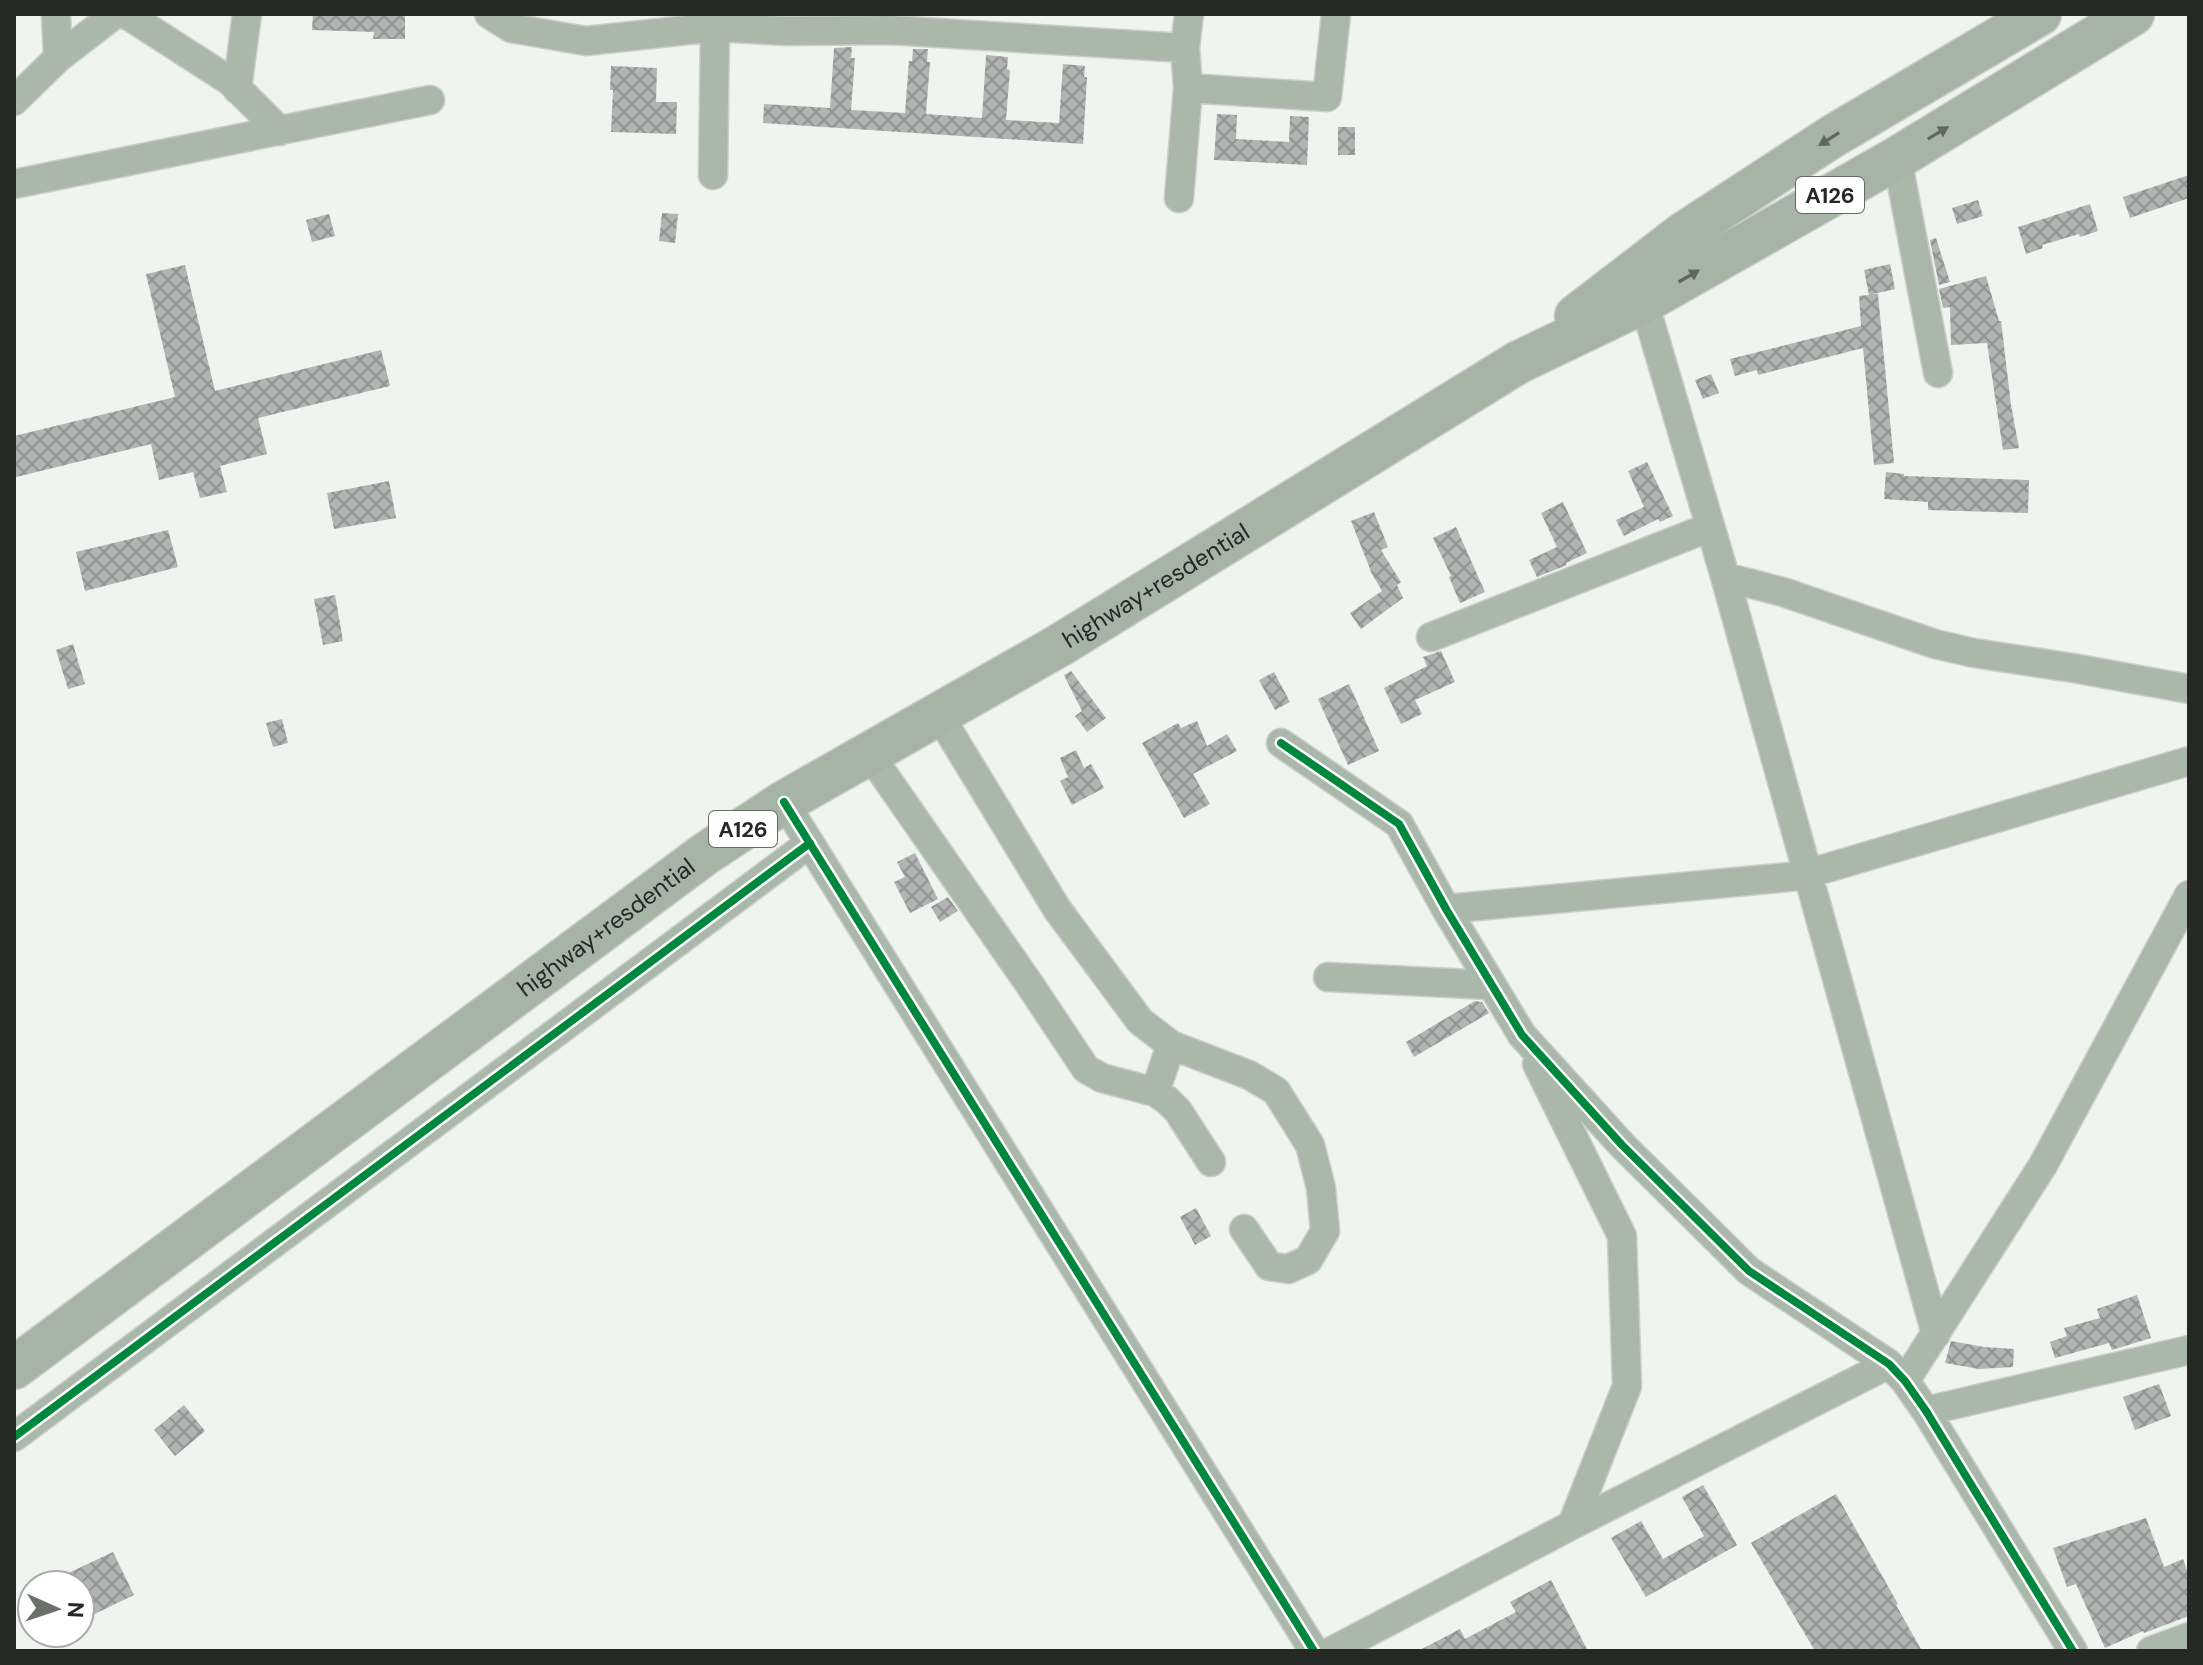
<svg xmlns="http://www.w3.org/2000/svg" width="2203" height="1665" font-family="'DM Sans',sans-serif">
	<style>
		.building { fill: url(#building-cross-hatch) }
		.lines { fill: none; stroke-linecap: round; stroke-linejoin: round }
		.minor-casing { stroke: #cccecb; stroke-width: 31 }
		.highway-casing { stroke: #cccecb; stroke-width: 45 }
		.minor { stroke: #aab8a9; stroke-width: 28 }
		.highway { stroke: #a5b4a4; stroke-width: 42 }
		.cycleway-casing { stroke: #fff; stroke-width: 13 }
		.cycleway { stroke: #00873e; stroke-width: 8 }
		.oneway { fill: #5f675e }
		.labels { text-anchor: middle; stroke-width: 7; stroke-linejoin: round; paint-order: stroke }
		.shield { fill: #fff; stroke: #676866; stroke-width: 2 }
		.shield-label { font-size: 22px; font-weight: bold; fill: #262825 }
		.street-label { font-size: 24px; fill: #262825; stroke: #fff }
	</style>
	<defs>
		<pattern id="building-cross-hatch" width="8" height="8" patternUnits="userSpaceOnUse" patternTransform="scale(2)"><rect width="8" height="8" fill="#b2b4b4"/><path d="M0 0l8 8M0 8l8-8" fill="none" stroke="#919292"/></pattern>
	</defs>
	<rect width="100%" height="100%" fill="#f0f4ef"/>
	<path class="building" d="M313 14H405V39H373L374 32 312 30Z
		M852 47 851 58H855L851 110 905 113 909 61H912L913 49H928L927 62H930L926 114 982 118 986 55 1008 57 1007 69 1010 70 1006 120 1059 123 1063 64 1085 66 1084 77H1087L1083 144 763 123 764 104 830 108 834 48Z
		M611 66 657 68 656 102H677L676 134 611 132 613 90H610Z
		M1217 114 1237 115 1236 139 1289 142 1290 116 1309 117 1307 165 1214 160Z
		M1338 127H1355V155H1338Z
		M2189 175V198L2130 218 2123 197Z
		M1978 200 1983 216 1957 224 1952 208Z
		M2090 204 2098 231 2080 237 2079 234 2042 245 2043 248 2026 254 2018 227Z
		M662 213 678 214 675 243 659 241Z
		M329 214 335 236 312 242 306 220Z
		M1936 238 1950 282 1939 285 1930 240Z
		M1890 264 1895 289 1873 294H1878L1894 463 1874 465 1863 348 1758 375 1757 370 1735 376 1730 359 1861 326 1859 296 1869 295 1864 270Z
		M185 265 215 391 381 350 390 386 258 418 267 454 220 466 227 492 200 498 193 472 159 480 151 444 16 477 14 466V436L175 397 146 274Z
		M1986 276 1999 321H2001L2011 405 2019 448 2003 450 1987 343 1951 345 1950 307 1943 308 1939 289Z
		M1711 374 1719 393 1703 399 1695 380Z
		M1647 462 1673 516 1660 522 1658 519 1624 536 1616 520 1644 507 1628 471Z
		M1886 472 1904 474V476L2029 480 2028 513 1928 510V502L1884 499Z
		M389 481 396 518 334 529 327 493Z
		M1563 502 1587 553 1566 563 1567 565 1537 577 1529 560 1557 547 1541 513Z
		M1374 512 1388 547 1381 550 1401 582 1397 585 1403 598 1361 629 1350 613 1382 591 1372 574 1351 521Z
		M1456 527 1485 592 1460 603 1449 577 1451 576 1433 538Z
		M168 530 178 567 85 591 76 552Z
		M335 595 343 641 323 645 314 599Z
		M73 644 85 684 68 689 56 650Z
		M1441 651 1455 682 1415 700 1422 714 1401 724 1384 688 1427 666 1423 657Z
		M1071 671 1106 718 1087 732 1075 716 1082 711 1064 675Z
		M1274 672 1290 702 1275 710 1259 680Z
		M1349 684 1379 751 1348 765 1318 699Z
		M282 719 288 743 273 747 266 723Z
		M1197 721 1207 746 1227 734 1237 751 1193 774 1210 804 1184 818 1142 743 1178 723 1181 728Z
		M1076 750 1084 768 1091 764 1104 788 1072 805 1060 781 1068 777 1060 758Z
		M915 853 938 899 910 913 894 882 905 877 897 862Z
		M948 897 958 911 940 922 931 907Z
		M1475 1001 1482 1002 1489 1013 1414 1057 1406 1042Z
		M1196 1208 1211 1236 1195 1245 1180 1217Z
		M2137 1295 2151 1338 2112 1350 2109 1343 2055 1358 2050 1342 2067 1336 2064 1328 2100 1318 2097 1309Z
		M1951 1341 1984 1347 2014 1349 2013 1367 1979 1369 1945 1363Z
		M2159 1384 2171 1416 2135 1430 2123 1397Z
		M184 1405 205 1431 175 1456 154 1430Z
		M1703 1485 1737 1545 1646 1597 1611 1538 1641 1521 1663 1559 1704 1536 1682 1497Z
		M1836 1494 1898 1604 1896 1605 1922 1651H1815L1751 1543Z
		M2146 1518 2164 1567 2183 1559 2189 1576V1616L2144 1633 2143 1631 2105 1648 2076 1584 2067 1587 2053 1548Z
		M113 1552 134 1595 80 1621V1585H43Z
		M1551 1580 1588 1651H1418L1460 1629 1465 1639 1516 1612 1510 1602Z"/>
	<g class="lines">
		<g class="minor-casing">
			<path id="minor" d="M56 14 58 58
				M126 14 230 81 280 131
				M489 14 511 28 586 41 715 27 786 31 889 30 1185 48
				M1188 88 1327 97 1336 14
				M237 89 247 14
				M14 101 58 58 115 14
				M1897 158 1938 373
				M713 175 715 27 714 14
				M14 184 430 100
				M1179 198 1188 88 1185 48 1189 14
				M1644 302 1724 573 1729 578 1783 592 1935 644 1974 653 2073 668 2189 689
				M1724 573 1936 1334
				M1431 637 1710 527
				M939 715 1057 909 1140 1021 1171 1045 1249 1075 1276 1091 1310 1145 1321 1188 1325 1231 1308 1260 1288 1269 1269 1266 1244 1229
				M1281 743 1399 824 1446 909 1522 1035 1622 1145 1749 1271 1889 1364 1905 1381 1926 1411 2073 1651
				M868 752 1030 985 1086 1069 1102 1078 1155 1092 1167 1100 1178 1111 1211 1162
				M784 802 1314 1651
				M1446 909 1800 876 2189 761
				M1328 977 1490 985
				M1537 1064 1622 1236 1627 1386 1572 1525
				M1155 1092 1171 1045
				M1905 1381 2043 1165 2189 895
				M1926 1411 2189 1350
				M14 1437 810 843
				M1332 1651 1572 1525 1889 1364
				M2151 1651 2189 1637"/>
		</g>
		<g class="highway-casing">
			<g id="highway">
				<path d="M1576 316 1684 233 1833 136 2040 14"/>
				<path id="s1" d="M14 1368 705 854 784 802 1060 645 1519 362 1644 302 1897 158 2133 14"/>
			</g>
		</g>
		<use href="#minor" class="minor"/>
		<use href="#highway" class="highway"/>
		<g class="cycleway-casing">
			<path id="cycleway" d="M1281 743 1399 824 1446 909 1522 1035 1622 1145 1749 1271 1889 1364 1905 1381 1926 1411 2073 1651
				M784 802 1314 1651
				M14 1437 810 843"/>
		</g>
		<use href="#cycleway" class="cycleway"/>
	</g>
	<defs><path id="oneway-solid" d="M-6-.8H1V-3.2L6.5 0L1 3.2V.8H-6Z" transform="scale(2)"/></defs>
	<g class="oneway">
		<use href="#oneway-solid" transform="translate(1938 133) rotate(-31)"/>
		<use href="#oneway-solid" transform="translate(1829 139) rotate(148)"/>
		<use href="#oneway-solid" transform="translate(1689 276) rotate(-30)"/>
	</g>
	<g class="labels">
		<g class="shield">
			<rect x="1796" y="177" width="68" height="36" rx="6"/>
			<rect x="709" y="811" width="68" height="36" rx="6"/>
		</g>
		<g class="shield-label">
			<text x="1830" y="203">A126</text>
			<text x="743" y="837">A126</text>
		</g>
		<g class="street-label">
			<text dy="8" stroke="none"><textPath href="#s1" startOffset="1386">highway+resdential</textPath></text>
			<text dy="8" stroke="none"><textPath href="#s1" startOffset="738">highway+resdential</textPath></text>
		</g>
	</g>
	<rect width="2203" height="1665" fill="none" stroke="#262825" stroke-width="32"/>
	<g transform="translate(56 1609) rotate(93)"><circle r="38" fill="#ffffff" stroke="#a8a9a8" stroke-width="2"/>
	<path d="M0-6L14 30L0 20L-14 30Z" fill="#6d6f6c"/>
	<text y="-12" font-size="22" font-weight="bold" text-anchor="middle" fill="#262825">N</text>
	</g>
</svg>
